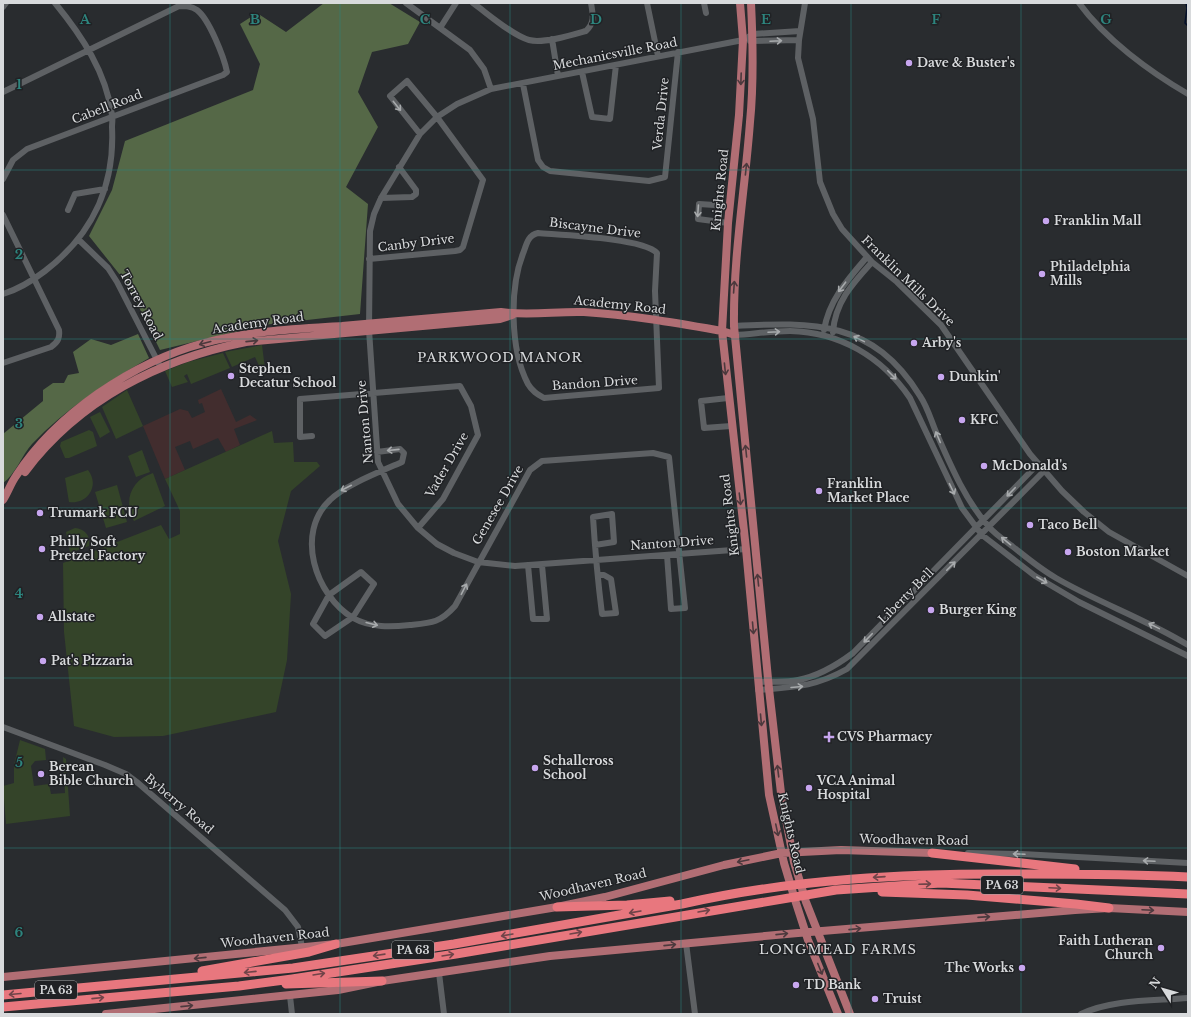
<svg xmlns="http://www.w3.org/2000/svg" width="1191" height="1017" font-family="'Libre Baskerville',serif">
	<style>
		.education { fill: #422d2e }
		.green { fill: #344429 }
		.forest { fill: #556847 }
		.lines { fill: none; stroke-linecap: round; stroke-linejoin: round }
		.stream { stroke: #030f29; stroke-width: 1.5 }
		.minor { stroke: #5e6164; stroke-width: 6 }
		.major { stroke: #b16e74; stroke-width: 8 }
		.highway { stroke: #e8777e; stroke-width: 9 }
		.oneway { stroke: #a7aaac }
		.oneway2 { stroke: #4c393d }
		.oneway3 { stroke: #704449 }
		.grid { fill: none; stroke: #2d857e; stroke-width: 1; stroke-opacity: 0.55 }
		.poi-dot { fill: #c7a6ef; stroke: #202225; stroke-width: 1.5 }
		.labels { text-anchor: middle; stroke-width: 3; stroke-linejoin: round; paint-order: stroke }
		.shield { fill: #202225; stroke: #a1a3a5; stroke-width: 1 }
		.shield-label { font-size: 11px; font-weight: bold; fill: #d8dadc }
		.street-label { font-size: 12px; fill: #d8dadc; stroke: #202225 }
		.poi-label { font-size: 12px; font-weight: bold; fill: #d8dadc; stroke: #202225; text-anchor: start }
		.neighbourhood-label { font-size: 13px; letter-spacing: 1px; fill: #d8dadc; stroke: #202225 }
		.grid-label { font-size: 13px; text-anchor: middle; font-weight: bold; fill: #2d857e; stroke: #202225; stroke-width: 3; stroke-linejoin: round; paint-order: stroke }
	</style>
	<rect width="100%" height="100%" fill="#292c2f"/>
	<path class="education" d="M221 389 236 422 250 415 257 420 234 429 240 445 226 452 218 438 193 449 190 441 175 447 185 470 165 479 143 426 180 409 188 411 192 418 205 412 202 403 199 404 198 400Z"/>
	<path class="green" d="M262 345 265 369 261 370 255 357 232 367 225 352Z
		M223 353 230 368 191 384 187 374 184 376 188 382 172 387 165 371 188 362Z
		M127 390 143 426 116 439 102 407Z
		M100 412 110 432 100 438 90 417Z
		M89 430 93 432 97 446 69 458H65L60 446 61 442Z
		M272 431 274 443 293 442 294 462H317L320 466 291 491 278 541 291 594 287 660 276 712 163 736 114 737 74 726 64 632 63 563 161 525 169 539 180 534V511L165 479Z
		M142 450 150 472 136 477 128 456Z
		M88 470C100 485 88 505 69 502L65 478Z
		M153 473 165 506 134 521C123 501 131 480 153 473Z
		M117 485 127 522 106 528 95 492Z
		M75 528C85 529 91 536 89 546L70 553 66 532Z
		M20 740 45 749 46 760 35 761 31 766 34 786 49 784 51 794 65 793 63 757 66 759 70 816 6 824 3 786 14 783V765Z"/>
	<path class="forest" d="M324 3H389L420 22 408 44 372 52 358 92 378 127 346 187 368 204 360 314 263 325 160 350 128 285 89 236 112 190 125 141 253 90 260 64 240 24 257 13 286 32Z
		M138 334 149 358C107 382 65 409 32 444 22 455 15 475 3 483V434L43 401V390L53 383H64L68 375 79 373 73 352 91 339 111 345Z"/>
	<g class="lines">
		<path class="stream" d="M1186 3 1187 8 1185 23 1188 26"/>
		<path class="minor" d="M406 3 470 50 484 69 491 89
			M473 3C487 13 513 36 529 40 543 44 572 35 586 31 595 22 593 15 591 3
			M647 3 658 56
			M704 3 706 13
			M805 3 799 40 798 58 813 119 820 182 833 214 842 229 872 262 897 282 941 325 1030 454 1062 491 1084 512 1109 532 1188 576
			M1079 3C1105 39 1150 72 1188 94
			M3 7 6 3
			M440 28 456 3
			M552 39 558 76
			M750 41 799 40
			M582 72 592 117 610 119 616 65
			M523 84 538 160 543 167 550 171 649 181 665 177 678 52
			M3 92 179 6C186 6 191 6 197 10 209 19 224 57 227 72L223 75 27 149 13 160 3 179
			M381 198 412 197 416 194V190L399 167
			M68 210 75 194 105 189
			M3 215 59 330C60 338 58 342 51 347L3 363
			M728 223 698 219 699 204 730 206
			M538 233C562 235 643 238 657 253L655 291 659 388 544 398C537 394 532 391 528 384 510 350 509 287 524 251 527 242 529 235 538 233Z
			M79 240 108 268 117 282 159 364
			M369 259 455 251 460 250 463 247 483 180 437 117 407 81 390 96 420 134
			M3 294C19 289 32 281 45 271 92 235 115 186 112 127 112 123 113 119 112 115 106 72 82 36 55 3
			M734 326C814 322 873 320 920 396 927 406 931 420 936 432 950 464 965 500 989 527 995 534 1004 540 1012 546 1026 557 1040 569 1056 578 1099 603 1146 619 1188 645
			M824 330C829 300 848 279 867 257
			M833 332C835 302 853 283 872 262
			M735 335C753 334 771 331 790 331 840 332 882 357 910 398L962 508 982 535 1035 576 1079 602 1188 656
			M728 398 701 401 704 428 731 426
			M312 436 300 437V399L460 386 471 406 478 435 443 499 418 528
			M377 452 400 449 404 453 402 462C382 471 345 485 330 500 295 533 315 595 353 618 371 628 391 627 410 625 431 623 440 623 455 606L530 470 542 461 653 453 669 457 685 608 671 609 667 555
			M595 545 614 542 612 514 593 517C595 549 598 582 602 614L616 613 611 579 604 575H598
			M746 549 515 566 478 562 454 553 437 544 418 528 398 504 378 462 369 330 370 231 374 214 381 198 420 134 437 117 457 104 491 89 743 40 753 34 800 31
			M528 565 533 619H547L542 565
			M361 572 374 584 353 617 325 636 313 624 329 595Z
			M758 682C771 681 785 683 798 680 819 676 837 665 853 653L1038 464
			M758 690C794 687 815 687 847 669L1044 471
			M3 727 105 765 126 774 138 783 285 910 298 927 302 947
			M968 853 1022 854 1188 863
			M686 943 695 1014
			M439 973 444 1014
			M290 996 292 1014
			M1081 1014C1113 999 1154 1001 1188 998"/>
		<path class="major" d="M740 3 743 40 739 115 728 223 722 331 746 549 769 795 784 863 796 903 808 940 838 1014
			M751 3C753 43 754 82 750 122 745 190 733 257 734 326L769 689 781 793 794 862 806 902 850 1014
			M25 472C79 400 160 359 246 342L500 319 512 315
			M3 500C8 492 11 483 16 476 56 414 133 362 204 343 249 331 296 329 342 326 395 321 448 317 501 312 529 316 557 311 584 312 631 315 676 323 722 331L735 335
			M3 977 336 944 557 907 605 897 724 865 782 853 841 850 932 853
			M106 1014 338 990 382 981 550 956 798 933 1075 910 1109 908 1188 912"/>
		<path class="highway" d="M932 853 1075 869
			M882 892 967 895 1076 904 1109 908
			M557 907 627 905 670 901
			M202 971 309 952 336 944
			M286 984 382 981
			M3 995 293 968 454 944 682 904C793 879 907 873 1022 874 1077 874 1132 874 1188 877
			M3 1007 239 986 292 979 456 954 836 890 941 883 1188 894"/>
	</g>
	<defs><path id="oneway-shaft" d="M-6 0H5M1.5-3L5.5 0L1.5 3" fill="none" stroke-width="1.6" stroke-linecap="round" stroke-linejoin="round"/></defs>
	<g class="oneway">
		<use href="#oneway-shaft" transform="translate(776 41) rotate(-3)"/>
		<use href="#oneway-shaft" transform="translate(397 106) rotate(51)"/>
		<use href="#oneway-shaft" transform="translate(698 211) rotate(94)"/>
		<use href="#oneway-shaft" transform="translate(842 287) rotate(127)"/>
		<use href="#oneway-shaft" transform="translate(774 332) rotate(-3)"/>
		<use href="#oneway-shaft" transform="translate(859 339) rotate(-154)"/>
		<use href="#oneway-shaft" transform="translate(892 375) rotate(45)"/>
		<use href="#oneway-shaft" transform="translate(938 437) rotate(-113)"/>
		<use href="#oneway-shaft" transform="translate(393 450) rotate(174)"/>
		<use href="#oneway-shaft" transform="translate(346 488) rotate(153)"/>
		<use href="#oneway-shaft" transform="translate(952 489) rotate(64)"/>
		<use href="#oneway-shaft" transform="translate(1011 492) rotate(134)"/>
		<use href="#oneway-shaft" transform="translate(1006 541) rotate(-141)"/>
		<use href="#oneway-shaft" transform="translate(951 566) rotate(-45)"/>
		<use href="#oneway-shaft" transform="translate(1042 580) rotate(30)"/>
		<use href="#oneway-shaft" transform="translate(464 589) rotate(-63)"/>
		<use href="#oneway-shaft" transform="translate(372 624) rotate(14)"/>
		<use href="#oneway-shaft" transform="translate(1154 626) rotate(-154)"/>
		<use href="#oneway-shaft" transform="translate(868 638) rotate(134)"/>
		<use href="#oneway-shaft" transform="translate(797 687) rotate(-5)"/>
		<use href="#oneway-shaft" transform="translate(1019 854) rotate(-178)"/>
		<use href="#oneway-shaft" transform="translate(1149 861) rotate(-177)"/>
	</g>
	<g class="oneway2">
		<use href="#oneway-shaft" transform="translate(741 79) rotate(92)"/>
		<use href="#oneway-shaft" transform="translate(746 169) rotate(-84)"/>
		<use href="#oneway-shaft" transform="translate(734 287) rotate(-86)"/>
		<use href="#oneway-shaft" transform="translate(252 341) rotate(-6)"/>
		<use href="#oneway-shaft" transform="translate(205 343) rotate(165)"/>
		<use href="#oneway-shaft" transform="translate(725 369) rotate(84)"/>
		<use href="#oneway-shaft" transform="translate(746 451) rotate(-96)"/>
		<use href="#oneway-shaft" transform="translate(740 499) rotate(83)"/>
		<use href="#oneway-shaft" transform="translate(758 580) rotate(-96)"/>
		<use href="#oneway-shaft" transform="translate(753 628) rotate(85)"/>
		<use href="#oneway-shaft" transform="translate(761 720) rotate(85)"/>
		<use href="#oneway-shaft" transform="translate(778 771) rotate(-97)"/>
		<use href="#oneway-shaft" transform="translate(777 830) rotate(78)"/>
		<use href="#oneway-shaft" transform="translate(743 861) rotate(168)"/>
		<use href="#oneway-shaft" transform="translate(1148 910) rotate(3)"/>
		<use href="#oneway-shaft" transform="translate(984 917) rotate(-4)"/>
		<use href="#oneway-shaft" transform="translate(855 929) rotate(-6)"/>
		<use href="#oneway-shaft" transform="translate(782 934) rotate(-6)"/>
		<use href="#oneway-shaft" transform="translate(670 945) rotate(-6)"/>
		<use href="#oneway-shaft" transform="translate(200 958) rotate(174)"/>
		<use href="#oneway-shaft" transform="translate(820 969) rotate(68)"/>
		<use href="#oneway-shaft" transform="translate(187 1006) rotate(-6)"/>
	</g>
	<g class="oneway3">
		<use href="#oneway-shaft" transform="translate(879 877) rotate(176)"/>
		<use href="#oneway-shaft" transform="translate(925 884) rotate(-2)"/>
		<use href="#oneway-shaft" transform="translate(1055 888) rotate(3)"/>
		<use href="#oneway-shaft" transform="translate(704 911) rotate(-10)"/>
		<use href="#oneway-shaft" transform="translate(635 912) rotate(170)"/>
		<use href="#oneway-shaft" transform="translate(576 933) rotate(-10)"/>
		<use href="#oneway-shaft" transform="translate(507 935) rotate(170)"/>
		<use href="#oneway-shaft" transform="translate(379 955) rotate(172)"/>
		<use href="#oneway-shaft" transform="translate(448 955) rotate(-9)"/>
		<use href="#oneway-shaft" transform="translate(250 972) rotate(174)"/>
		<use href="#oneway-shaft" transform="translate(319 974) rotate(-9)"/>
		<use href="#oneway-shaft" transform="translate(15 994) rotate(175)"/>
		<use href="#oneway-shaft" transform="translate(98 998) rotate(-6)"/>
	</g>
	<path class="grid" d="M170 3V1014M340 3V1014M510 3V1014M681 3V1014M851 3V1014M1021 3V1014M3 170H1188M3 339H1188M3 508H1188M3 678H1188M3 848H1188"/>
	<g class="poi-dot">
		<circle cx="909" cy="63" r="4"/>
		<circle cx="1046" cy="221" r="4"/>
		<circle cx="1042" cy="274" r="4"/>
		<circle cx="914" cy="343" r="4"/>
		<circle cx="231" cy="376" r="4"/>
		<circle cx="941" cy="377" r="4"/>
		<circle cx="962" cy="420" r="4"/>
		<circle cx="984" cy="466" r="4"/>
		<circle cx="819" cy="491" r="4"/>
		<circle cx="40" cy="513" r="4"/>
		<circle cx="1030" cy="525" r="4"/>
		<circle cx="42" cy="549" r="4"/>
		<circle cx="1068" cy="552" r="4"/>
		<circle cx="931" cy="610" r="4"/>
		<circle cx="40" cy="617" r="4"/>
		<circle cx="43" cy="661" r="4"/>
		<path d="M827 731h4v4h4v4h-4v4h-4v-4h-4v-4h4z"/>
		<circle cx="535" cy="768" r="4"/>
		<circle cx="41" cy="774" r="4"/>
		<circle cx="809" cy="788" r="4"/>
		<circle cx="1161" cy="948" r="4"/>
		<circle cx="1022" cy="968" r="4"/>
		<circle cx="796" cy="985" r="4"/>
		<circle cx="875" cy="999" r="4"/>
	</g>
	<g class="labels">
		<g class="shield">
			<rect x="981" y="876" width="42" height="18" rx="3"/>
			<rect x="392" y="941" width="42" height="18" rx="3"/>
			<rect x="35" y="981" width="42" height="18" rx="3"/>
		</g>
		<g class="shield-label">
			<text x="1002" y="889">PA 63</text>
			<text x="413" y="954">PA 63</text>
			<text x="56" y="994">PA 63</text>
		</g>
		<g class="street-label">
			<text transform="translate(615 54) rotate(-11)" y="4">Mechanicsville Road</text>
			<text transform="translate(107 107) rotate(-21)" y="4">Cabell Road</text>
			<text transform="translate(661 114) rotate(-84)" y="4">Verda Drive</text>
			<text transform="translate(720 190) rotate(-84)" y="4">Knights Road</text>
			<text transform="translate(595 228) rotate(7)" y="4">Biscayne Drive</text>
			<text transform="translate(416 243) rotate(-7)" y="4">Canby Drive</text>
			<text transform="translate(908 281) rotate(44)" y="4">Franklin Mills Drive</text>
			<text transform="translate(141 305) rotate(62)" y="4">Torrey Road</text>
			<text transform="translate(620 305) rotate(6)" y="4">Academy Road</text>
			<text transform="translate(258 323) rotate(-8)" y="4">Academy Road</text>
			<text transform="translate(595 383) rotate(-4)" y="4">Bandon Drive</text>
			<text transform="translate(365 422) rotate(-95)" y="4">Nanton Drive</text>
			<text transform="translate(447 465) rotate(-60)" y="4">Vader Drive</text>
			<text transform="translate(498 505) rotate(-60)" y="4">Genesee Drive</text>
			<text transform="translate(730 515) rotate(-97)" y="4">Knights Road</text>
			<text transform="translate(672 543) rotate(-4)" y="4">Nanton Drive</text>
			<text transform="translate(906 596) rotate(-45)" y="4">Liberty Bell</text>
			<text transform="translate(179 804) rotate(40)" y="4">Byberry Road</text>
			<text transform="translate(791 833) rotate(77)" y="4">Knights Road</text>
			<text transform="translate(914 840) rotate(1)" y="4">Woodhaven Road</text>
			<text transform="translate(593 885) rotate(-13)" y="4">Woodhaven Road</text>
			<text transform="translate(275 938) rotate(-6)" y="4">Woodhaven Road</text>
		</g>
		<g class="poi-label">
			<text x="917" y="67">Dave &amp; Buster's</text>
			<text x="1054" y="225">Franklin Mall</text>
			<text x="1050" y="271">Philadelphia<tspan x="1050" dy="14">Mills</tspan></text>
			<text x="922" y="347">Arby's</text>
			<text x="239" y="373">Stephen<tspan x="239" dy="14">Decatur School</tspan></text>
			<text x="949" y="381">Dunkin'</text>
			<text x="970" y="424">KFC</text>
			<text x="992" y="470">McDonald's</text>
			<text x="827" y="488">Franklin<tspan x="827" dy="14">Market Place</tspan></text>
			<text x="48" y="517">Trumark FCU</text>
			<text x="1038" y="529">Taco Bell</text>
			<text x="50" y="546">Philly Soft<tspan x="50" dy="14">Pretzel Factory</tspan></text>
			<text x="1076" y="556">Boston Market</text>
			<text x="939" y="614">Burger King</text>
			<text x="48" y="621">Allstate</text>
			<text x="51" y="665">Pat's Pizzaria</text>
			<text x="837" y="741">CVS Pharmacy</text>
			<text x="543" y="765">Schallcross<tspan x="543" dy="14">School</tspan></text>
			<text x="49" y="771">Berean<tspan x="49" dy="14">Bible Church</tspan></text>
			<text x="817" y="785">VCA Animal<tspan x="817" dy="14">Hospital</tspan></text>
			<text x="1153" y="945" text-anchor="end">Faith Lutheran<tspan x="1153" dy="14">Church</tspan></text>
			<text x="1014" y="972" text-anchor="end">The Works</text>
			<text x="804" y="989">TD Bank</text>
			<text x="883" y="1003">Truist</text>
		</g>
		<g class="neighbourhood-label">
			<text x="500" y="362">PARKWOOD MANOR</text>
			<text x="838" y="954">LONGMEAD FARMS</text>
		</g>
	</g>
	<g class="grid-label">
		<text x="85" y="24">A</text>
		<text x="255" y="24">B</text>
		<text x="425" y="24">C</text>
		<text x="596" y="24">D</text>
		<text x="766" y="24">E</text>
		<text x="936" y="24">F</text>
		<text x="1106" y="24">G</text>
		<text x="19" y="89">1</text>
		<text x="19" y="259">2</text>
		<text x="19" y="428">3</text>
		<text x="19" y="598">4</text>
		<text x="19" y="767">5</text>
		<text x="19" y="937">6</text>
	</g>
	<rect width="1191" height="1017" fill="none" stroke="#d8dadc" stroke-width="8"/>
	<g transform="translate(1163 989) rotate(307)" stroke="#202225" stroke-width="3" paint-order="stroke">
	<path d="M0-3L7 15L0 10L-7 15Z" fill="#d8dadc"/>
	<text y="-6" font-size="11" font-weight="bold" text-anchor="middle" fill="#d8dadc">N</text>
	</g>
</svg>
